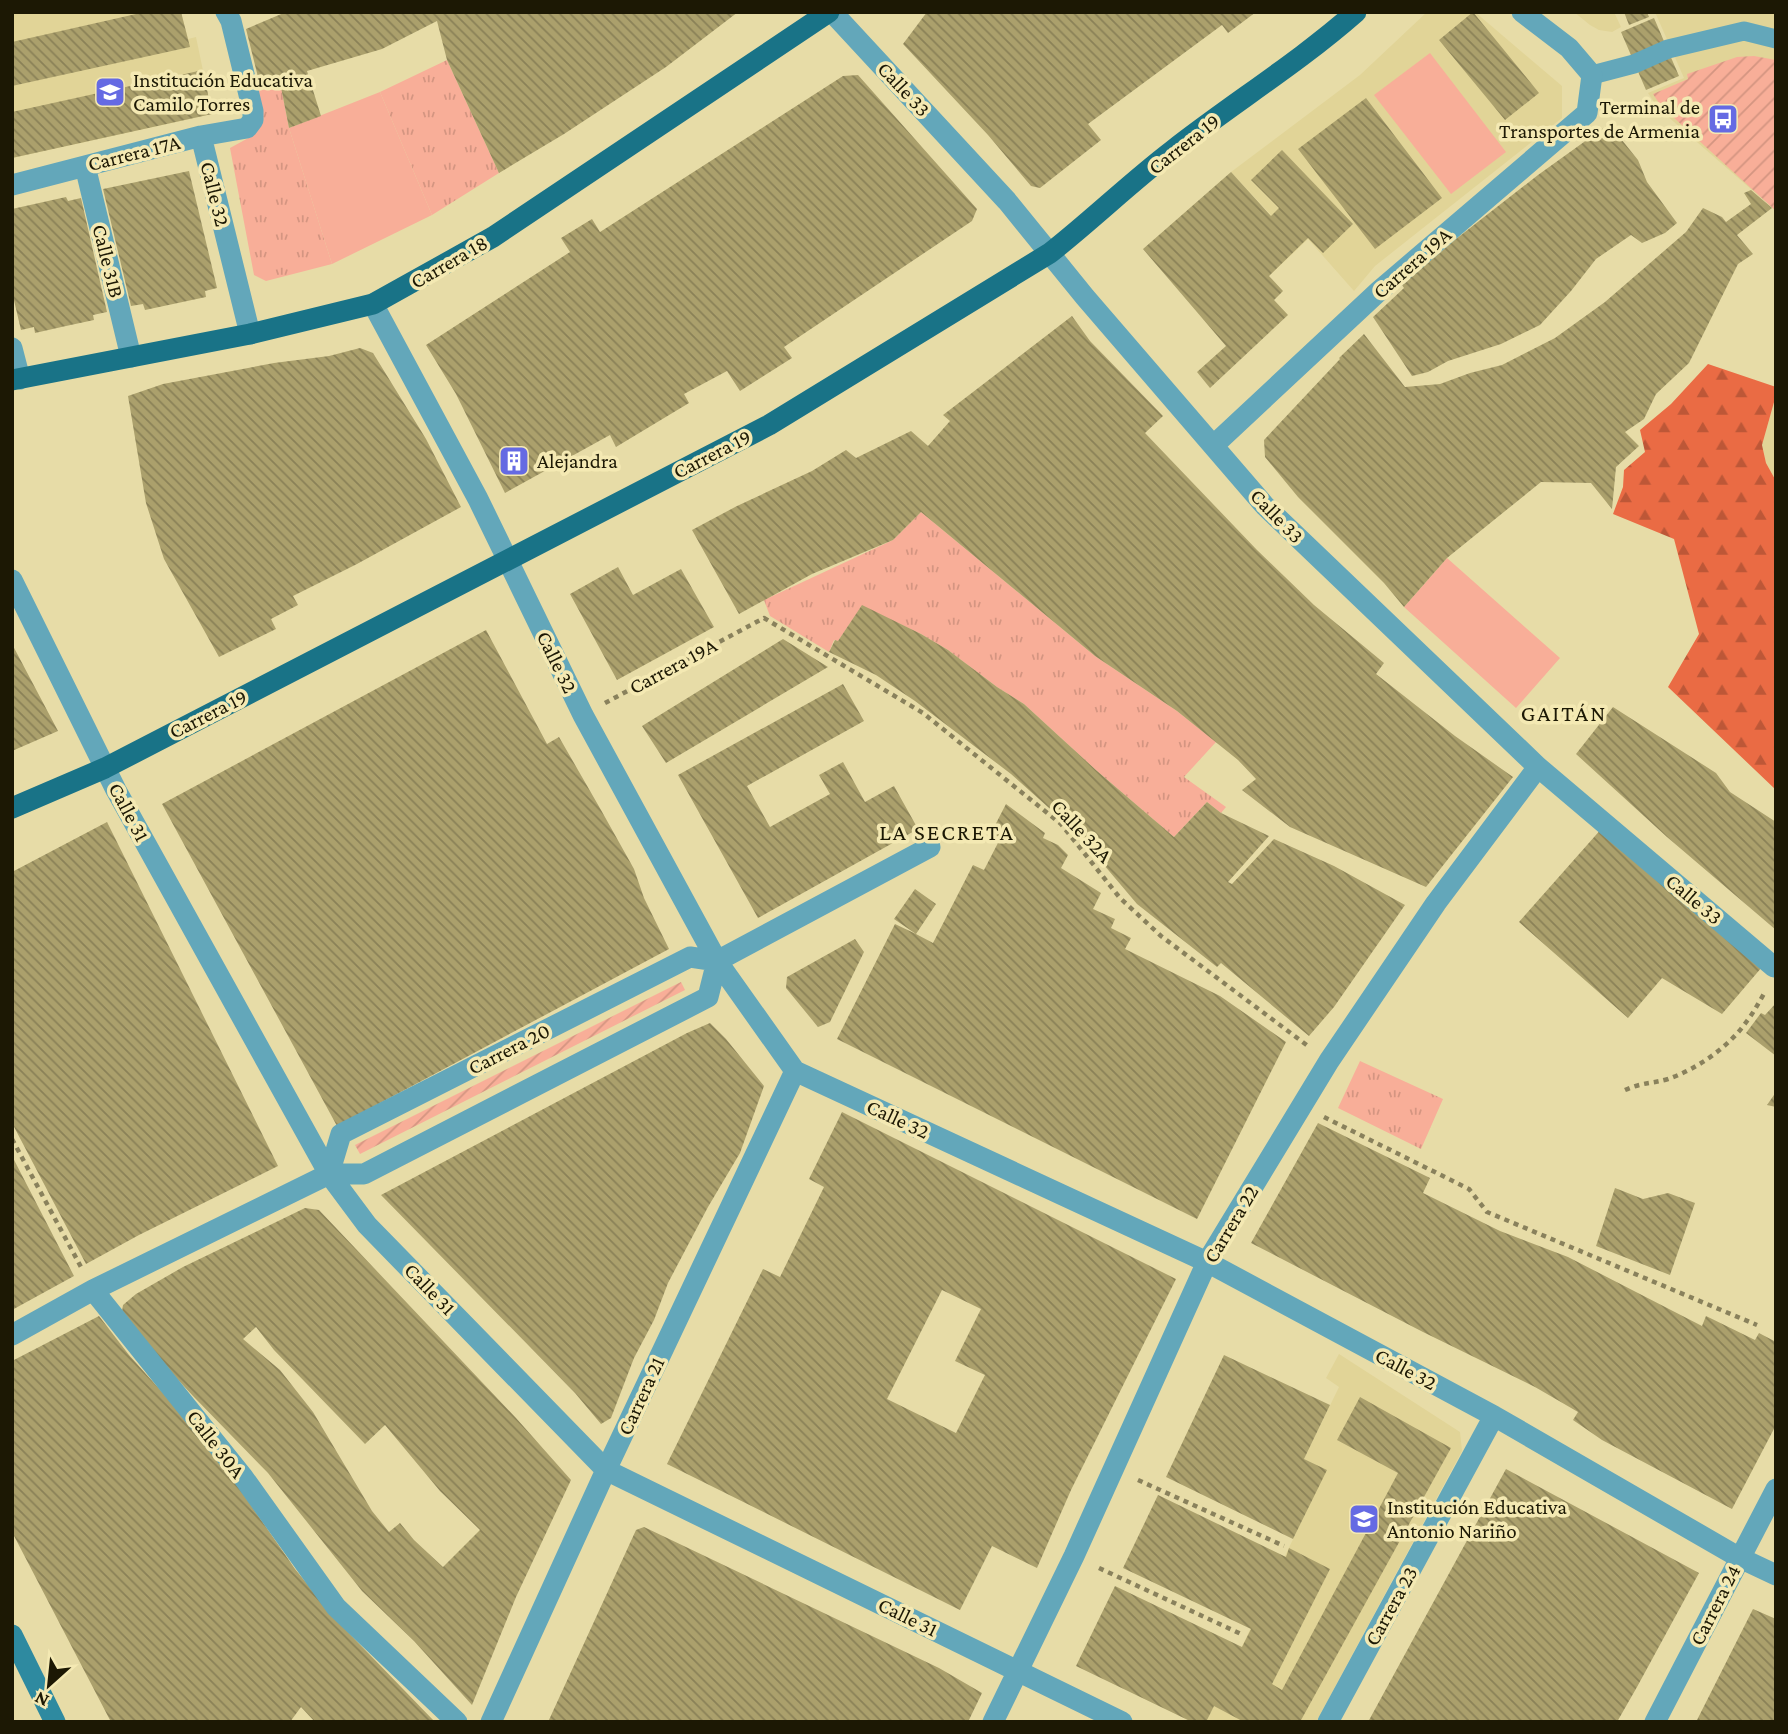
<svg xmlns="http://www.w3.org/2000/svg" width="1788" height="1734" font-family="'Crimson Pro',serif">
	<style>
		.built { fill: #e1d497 }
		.grass { fill: url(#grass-tufts) }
		.forest { fill: url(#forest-firs) }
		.garden { fill: url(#garden-furrows) }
		.pitch { fill: #f8ae98 }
		.building { fill: url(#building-back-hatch); fill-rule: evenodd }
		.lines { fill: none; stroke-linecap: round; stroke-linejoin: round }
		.path { stroke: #89815c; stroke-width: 4.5; stroke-dasharray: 5 5; stroke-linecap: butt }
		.lane { stroke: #63a7ba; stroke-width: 19 }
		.street { stroke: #63a7ba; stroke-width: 21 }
		.secondary { stroke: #2e8aa0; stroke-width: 21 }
		.primary { stroke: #197387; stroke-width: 21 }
		.labels { text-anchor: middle; stroke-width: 7; stroke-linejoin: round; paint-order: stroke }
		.poi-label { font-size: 21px; fill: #1c1804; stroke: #f4e9b3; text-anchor: start }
		.street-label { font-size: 21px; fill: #1c1804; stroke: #f4e9b3 }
		.neighbourhood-label { font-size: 23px; letter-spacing: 2px; fill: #1c1804; stroke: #f4e9b3 }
	</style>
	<defs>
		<pattern id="grass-tufts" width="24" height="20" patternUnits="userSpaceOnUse" patternTransform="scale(1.75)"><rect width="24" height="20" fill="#f8ae98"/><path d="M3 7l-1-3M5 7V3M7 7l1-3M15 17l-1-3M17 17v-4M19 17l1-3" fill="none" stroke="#d49581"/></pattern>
		<pattern id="forest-firs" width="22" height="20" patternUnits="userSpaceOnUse" patternTransform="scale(1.75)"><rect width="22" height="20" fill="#ea6b44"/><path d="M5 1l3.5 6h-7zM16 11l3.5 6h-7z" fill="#bd5737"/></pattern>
		<pattern id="garden-furrows" width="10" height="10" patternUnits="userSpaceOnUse" patternTransform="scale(1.75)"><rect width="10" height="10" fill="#f8ae98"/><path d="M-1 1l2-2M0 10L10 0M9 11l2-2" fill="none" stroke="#d49581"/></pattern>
		<pattern id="building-back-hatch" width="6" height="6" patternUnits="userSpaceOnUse" patternTransform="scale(1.75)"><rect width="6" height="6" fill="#aba06c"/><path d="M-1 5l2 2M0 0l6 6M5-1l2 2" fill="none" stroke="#8a8157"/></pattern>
	</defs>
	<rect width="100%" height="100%" fill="#e7dca7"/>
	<path class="built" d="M12 12H181L188 39 196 37 212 114 12 158Z
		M1427 12H1475L1562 86V118L1375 266 1354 291 1308 239 1269 276 1240 246 1271 215 1231 172 1360 75Z
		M1574 12H1614L1621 27 1612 32 1599 30 1590 25Z
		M1655 12H1776V211L1658 108 1648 93 1684 78Z
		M1776 395V481L1766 463 1762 445Z
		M1339 1354 1460 1432 1462 1451 1316 1722H1206L1326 1470 1304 1459 1339 1387 1326 1378Z"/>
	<path class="grass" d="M447 60 499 173 432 215 380 92Z
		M280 82 289 128 332 264 266 281 254 275 230 148 252 136 249 93Z
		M921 512 1095 656 1177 711 1216 742 1184 777 1226 807 1221 813 1207 802 1174 837 1097 771 1024 704 997 687 948 650 921 634 862 606 838 641 834 640 829 652 770 616 764 600 893 540Z
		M1360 1061 1443 1099 1421 1149 1338 1108Z"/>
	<path class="forest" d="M1708 364 1776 387V395L1762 445 1766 463 1776 481V790L1668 687 1699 634 1674 539 1613 514 1623 487 1624 470 1645 452 1640 430 1671 404Z"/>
	<path class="garden" d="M1754 56 1776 60V211L1661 106 1653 94 1688 79 1687 74 1737 57Z
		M681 982 685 990 360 1154 355 1145Z"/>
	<path class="pitch" d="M1430 53 1506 152 1451 194 1374 95Z
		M380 92 432 215 332 264 289 128Z
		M1447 558 1560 658 1516 708 1404 607Z"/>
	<path class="building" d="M145 12H181L190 47 12 86V42Z
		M286 12H738L666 67 564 134 499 173 447 60 437 21 382 49 307 71 321 116 289 128 280 82 261 89 246 29Z
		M927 12H1256L1228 33 1222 25 1088 124 1101 140 1040 188 1031 186 988 135 903 44Z
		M1473 12 1539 93 1505 120 1439 40Z
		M1624 12H1647L1649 17 1629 25Z
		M1654 18 1679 76 1646 90 1621 32Z
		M203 70 212 114 12 158V112Z
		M858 75 977 209 972 221 784 347 792 358 740 391 727 371 684 394 689 403 616 447 610 435 505 493 456 394 426 345 570 252 561 238 592 219 600 232 843 76Z
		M1366 98 1442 198 1375 249 1298 149Z
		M1609 124 1638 160 1647 182 1677 223 1665 233 1642 243 1631 235 1596 259 1571 291 1540 325 1501 344 1448 361 1428 372 1412 376 1373 317 1404 288 1402 285 1456 239 1538 175Z
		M1282 150 1353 224 1323 253 1308 238 1269 276 1283 291 1274 300 1288 315 1210 388 1197 372 1226 346 1143 249 1231 172 1271 216 1279 208 1251 180Z
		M189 171 217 288 205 291 206 297 145 310 143 304 131 306 103 189Z
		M1751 190 1772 208 1737 235 1753 254 1738 264 1689 363 1656 394 1644 419 1625 432 1639 446 1616 467 1612 509 1591 483 1541 482 1447 558 1404 607 1384 583 1298 497 1265 457 1264 440 1340 359 1339 358 1364 334 1405 387 1440 384 1470 373 1502 365 1555 338 1605 302 1686 232 1703 208 1722 217 1726 222 1751 204 1744 193Z
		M66 197 68 201 81 198 107 312 93 315 94 320 66 326 35 333 34 327 21 330 12 292V209Z
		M1072 316 1090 341 1163 416 1145 433 1257 550 1314 605 1384 663 1376 674 1455 736 1513 777 1426 887 1290 827 1242 790 1256 779 1238 760 1177 711 1095 656 921 512 893 540 812 574 739 614 692 530 737 506 812 471 846 450 856 458 911 431 928 446 950 421 943 415Z
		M360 348 373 353 426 439 461 507 357 564 293 596 298 605 271 619 276 629 219 657 164 559 146 503 128 396 163 384 274 363 329 356Z
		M618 567 633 595 681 569 714 627 617 680 570 594Z
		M862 605 921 634 948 650 997 687 1024 704 1097 771 1174 837 1207 802 1221 813 1269 836 1228 882 1232 884 1274 839 1334 866 1405 905 1334 1007 1309 1036 1221 963 1217 967 1137 904 1076 832 1011 774 915 701 876 675 829 652 835 640 838 641Z
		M486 630 547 744 559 737 601 810 634 869 644 898 669 949 337 1126 162 804Z
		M783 639 828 667 666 763 642 726Z
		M12 644 58 731 12 751Z
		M843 684 864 721 747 786 770 827 830 794 819 775 843 762 865 802 894 786 918 829 758 918 678 775Z
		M1613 707 1716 773 1730 792 1776 822V930L1667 837 1576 754Z
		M1006 804 1045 833 1043 838 1058 845 1068 855 1061 868 1101 893 1093 909 1115 919 1111 928 1131 938 1125 949 1220 996 1286 1042 1197 1219 837 1039 895 924 916 934 894 919 915 889 936 904 916 934 933 943 973 865 984 870 999 841 991 833Z
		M107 822 278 1166 139 1235 86 1264 12 1123V872Z
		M1603 827 1762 967 1722 1014 1662 978 1628 1018 1519 922Z
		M855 939 864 952 830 1022 818 1027 786 988 787 977Z
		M1776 1003V1056L1746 1033 1761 1013 1765 1015Z
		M710 1023 726 1039 764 1086 740 1153 708 1207 668 1283 654 1320 634 1358 611 1418 601 1424 575 1393 381 1195 687 1033Z
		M1776 1092V1107L1767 1105Z
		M842 1112 1176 1279 1071 1490 1037 1568 992 1546 960 1610 667 1464 763 1269 780 1277 824 1187 809 1179ZM942 1290 981 1309 955 1361 985 1375 956 1433 887 1399Z
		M1318 1123 1430 1178 1423 1193 1500 1231 1568 1257 1702 1326 1706 1316 1755 1340 1759 1333 1776 1342V1425L1732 1509 1602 1440 1573 1420 1578 1412 1535 1387 1423 1332 1251 1243Z
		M12 1156 74 1276 12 1310Z
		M1615 1188 1643 1199 1668 1193 1695 1203 1670 1275 1596 1246Z
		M305 1208 319 1210 516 1418 571 1480 516 1597 472 1705 414 1641 362 1591 268 1473 193 1396 121 1318 123 1305 136 1294 183 1267ZM256 1327 274 1350 365 1444 385 1425 440 1491 480 1530 443 1567 414 1540 400 1523 389 1532 372 1511 313 1412 280 1370 243 1339Z
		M99 1316 129 1355 210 1446 295 1569 339 1623 435 1722H315L301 1707 290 1722H111L12 1532V1361Z
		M1224 1355 1330 1405 1304 1459 1327 1470 1293 1539 1166 1477Z
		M1360 1397 1451 1448 1300 1722H1244L1214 1706 1206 1722H1192L1076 1666 1115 1586 1242 1647 1251 1629 1123 1568 1158 1495 1286 1557 1289 1548 1330 1569 1272 1684 1282 1690 1398 1473 1337 1440Z
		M1506 1469 1699 1573 1637 1687 1617 1722H1368Z
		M644 1527 939 1668 982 1693 968 1722H548L636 1530Z
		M1753 1609 1776 1619V1722H1696Z"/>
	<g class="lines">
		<path class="path" d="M605 703 764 618 923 713 1061 824 1120 898 1161 936 1308 1046
			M1625 1090C1643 1082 1651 1084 1668 1079 1697 1069 1729 1047 1747 1021 1754 1012 1759 1002 1765 992
			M1324 1117 1469 1189 1487 1212 1757 1325
			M12 1139 81 1267
			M1138 1480 1284 1546
			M1099 1568 1241 1634"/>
		<path class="lane" d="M1592 75 1634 64 1668 49 1744 31 1776 39"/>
		<path class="street" d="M832 12 1007 201 1085 297 1265 506 1538 767 1774 967
			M201 136 250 334
			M85 166 131 357
			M12 185 201 136 247 128 253 120V111L231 21 226 12
			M373 304 478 499 583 715 717 961 795 1071 1207 1262 1494 1416 1740 1558 1776 1575
			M12 348 20 379
			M1214 445 1379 291 1587 113 1592 75 1569 48 1522 12
			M12 580 116 790 329 1174 367 1225 606 1470 1122 1722
			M329 1174 341 1134 690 957 717 961 930 847
			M93 1290 243 1477 336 1607 457 1722
			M12 1335 93 1290 329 1174H364L708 997 717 961
			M491 1722 606 1470 795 1071
			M993 1722 1074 1556 1207 1262 1329 1061 1436 903 1538 767
			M1328 1722 1494 1416
			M1655 1722 1776 1489"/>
		<path class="secondary" d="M12 1635 55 1722"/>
		<path class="primary" d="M12 380 250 334 373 304 493 237 829 12
			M12 808 105 768 769 425 1050 253C1092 220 1131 182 1173 150 1233 103 1298 63 1356 12"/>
	</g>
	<defs>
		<g id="university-square" transform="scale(1.575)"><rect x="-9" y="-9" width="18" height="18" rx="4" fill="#656ae3" stroke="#f4e9b3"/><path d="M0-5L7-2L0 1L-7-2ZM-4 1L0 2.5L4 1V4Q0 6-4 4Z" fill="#fff"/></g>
		<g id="bus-square" transform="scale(1.575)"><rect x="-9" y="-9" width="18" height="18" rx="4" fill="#656ae3" stroke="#f4e9b3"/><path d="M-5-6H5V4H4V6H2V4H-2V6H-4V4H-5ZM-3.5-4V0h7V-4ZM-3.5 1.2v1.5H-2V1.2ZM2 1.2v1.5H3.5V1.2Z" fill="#fff"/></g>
		<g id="building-square" transform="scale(1.575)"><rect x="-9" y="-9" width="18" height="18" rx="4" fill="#656ae3" stroke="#f4e9b3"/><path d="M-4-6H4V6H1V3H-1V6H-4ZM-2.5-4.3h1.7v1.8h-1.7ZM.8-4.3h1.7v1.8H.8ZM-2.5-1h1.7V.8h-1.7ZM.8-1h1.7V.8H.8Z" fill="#fff"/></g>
		<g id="school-square" transform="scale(1.575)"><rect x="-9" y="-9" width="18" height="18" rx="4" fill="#656ae3" stroke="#f4e9b3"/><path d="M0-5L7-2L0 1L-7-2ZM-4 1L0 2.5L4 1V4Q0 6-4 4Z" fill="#fff"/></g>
	</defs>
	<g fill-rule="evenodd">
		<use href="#university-square" x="110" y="92"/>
		<use href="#bus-square" x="1723" y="119"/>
		<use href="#building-square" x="514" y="461"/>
		<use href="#school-square" x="1364" y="1519"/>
	</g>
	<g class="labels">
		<g class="poi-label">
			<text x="133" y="87">Institución Educativa<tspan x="133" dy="24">Camilo Torres</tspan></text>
			<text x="1700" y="114" text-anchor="end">Terminal de<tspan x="1700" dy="24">Transportes de Armenia</tspan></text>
			<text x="537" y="468">Alejandra</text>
			<text x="1387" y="1514">Institución Educativa<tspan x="1387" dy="24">Antonio Nariño</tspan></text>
		</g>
		<g class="street-label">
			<text transform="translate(904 89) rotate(47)" y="7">Calle 33</text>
			<text transform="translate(1184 144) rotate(-38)" y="7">Carrera 19</text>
			<text transform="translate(134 153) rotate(-14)" y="7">Carrera 17A</text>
			<text transform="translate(215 194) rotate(76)" y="7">Calle 32</text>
			<text transform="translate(108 261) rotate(76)" y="7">Calle 31B</text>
			<text transform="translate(449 262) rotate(-30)" y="7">Carrera 18</text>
			<text transform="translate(1412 263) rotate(-41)" y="7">Carrera 19A</text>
			<text transform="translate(712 454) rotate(-27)" y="7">Carrera 19</text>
			<text transform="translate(1277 516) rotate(46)" y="7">Calle 33</text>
			<text transform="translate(557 662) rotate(64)" y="7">Calle 32</text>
			<text transform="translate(673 666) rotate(-28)" y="7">Carrera 19A</text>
			<text transform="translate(208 714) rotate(-27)" y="7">Carrera 19</text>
			<text transform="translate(129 812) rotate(62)" y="7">Calle 31</text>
			<text transform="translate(1082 831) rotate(47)" y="7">Calle 32A</text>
			<text transform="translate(1694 899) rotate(40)" y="7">Calle 33</text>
			<text transform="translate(509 1049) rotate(-27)" y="7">Carrera 20</text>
			<text transform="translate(898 1119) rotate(25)" y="7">Calle 32</text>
			<text transform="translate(1231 1224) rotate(-59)" y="7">Carrera 22</text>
			<text transform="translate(430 1289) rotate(46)" y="7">Calle 31</text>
			<text transform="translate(1406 1369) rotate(28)" y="7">Calle 32</text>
			<text transform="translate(641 1396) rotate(-65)" y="7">Carrera 21</text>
			<text transform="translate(216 1444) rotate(52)" y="7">Calle 30A</text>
			<text transform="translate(1715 1605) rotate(-63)" y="7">Carrera 24</text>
			<text transform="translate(1391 1606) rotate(-61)" y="7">Carrera 23</text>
			<text transform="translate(908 1617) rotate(26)" y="7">Calle 31</text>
		</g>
		<g class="neighbourhood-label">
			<text x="1564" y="721">GAITÁN</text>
			<text x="947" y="840">LA SECRETA</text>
		</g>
	</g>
	<rect width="1788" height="1734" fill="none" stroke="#1c1804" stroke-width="28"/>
	<g transform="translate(49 1685) rotate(207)" stroke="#f4e9b3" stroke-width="5" paint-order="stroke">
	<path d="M0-5L12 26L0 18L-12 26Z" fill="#1c1804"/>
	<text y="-10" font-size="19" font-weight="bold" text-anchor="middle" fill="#1c1804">N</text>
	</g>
</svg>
